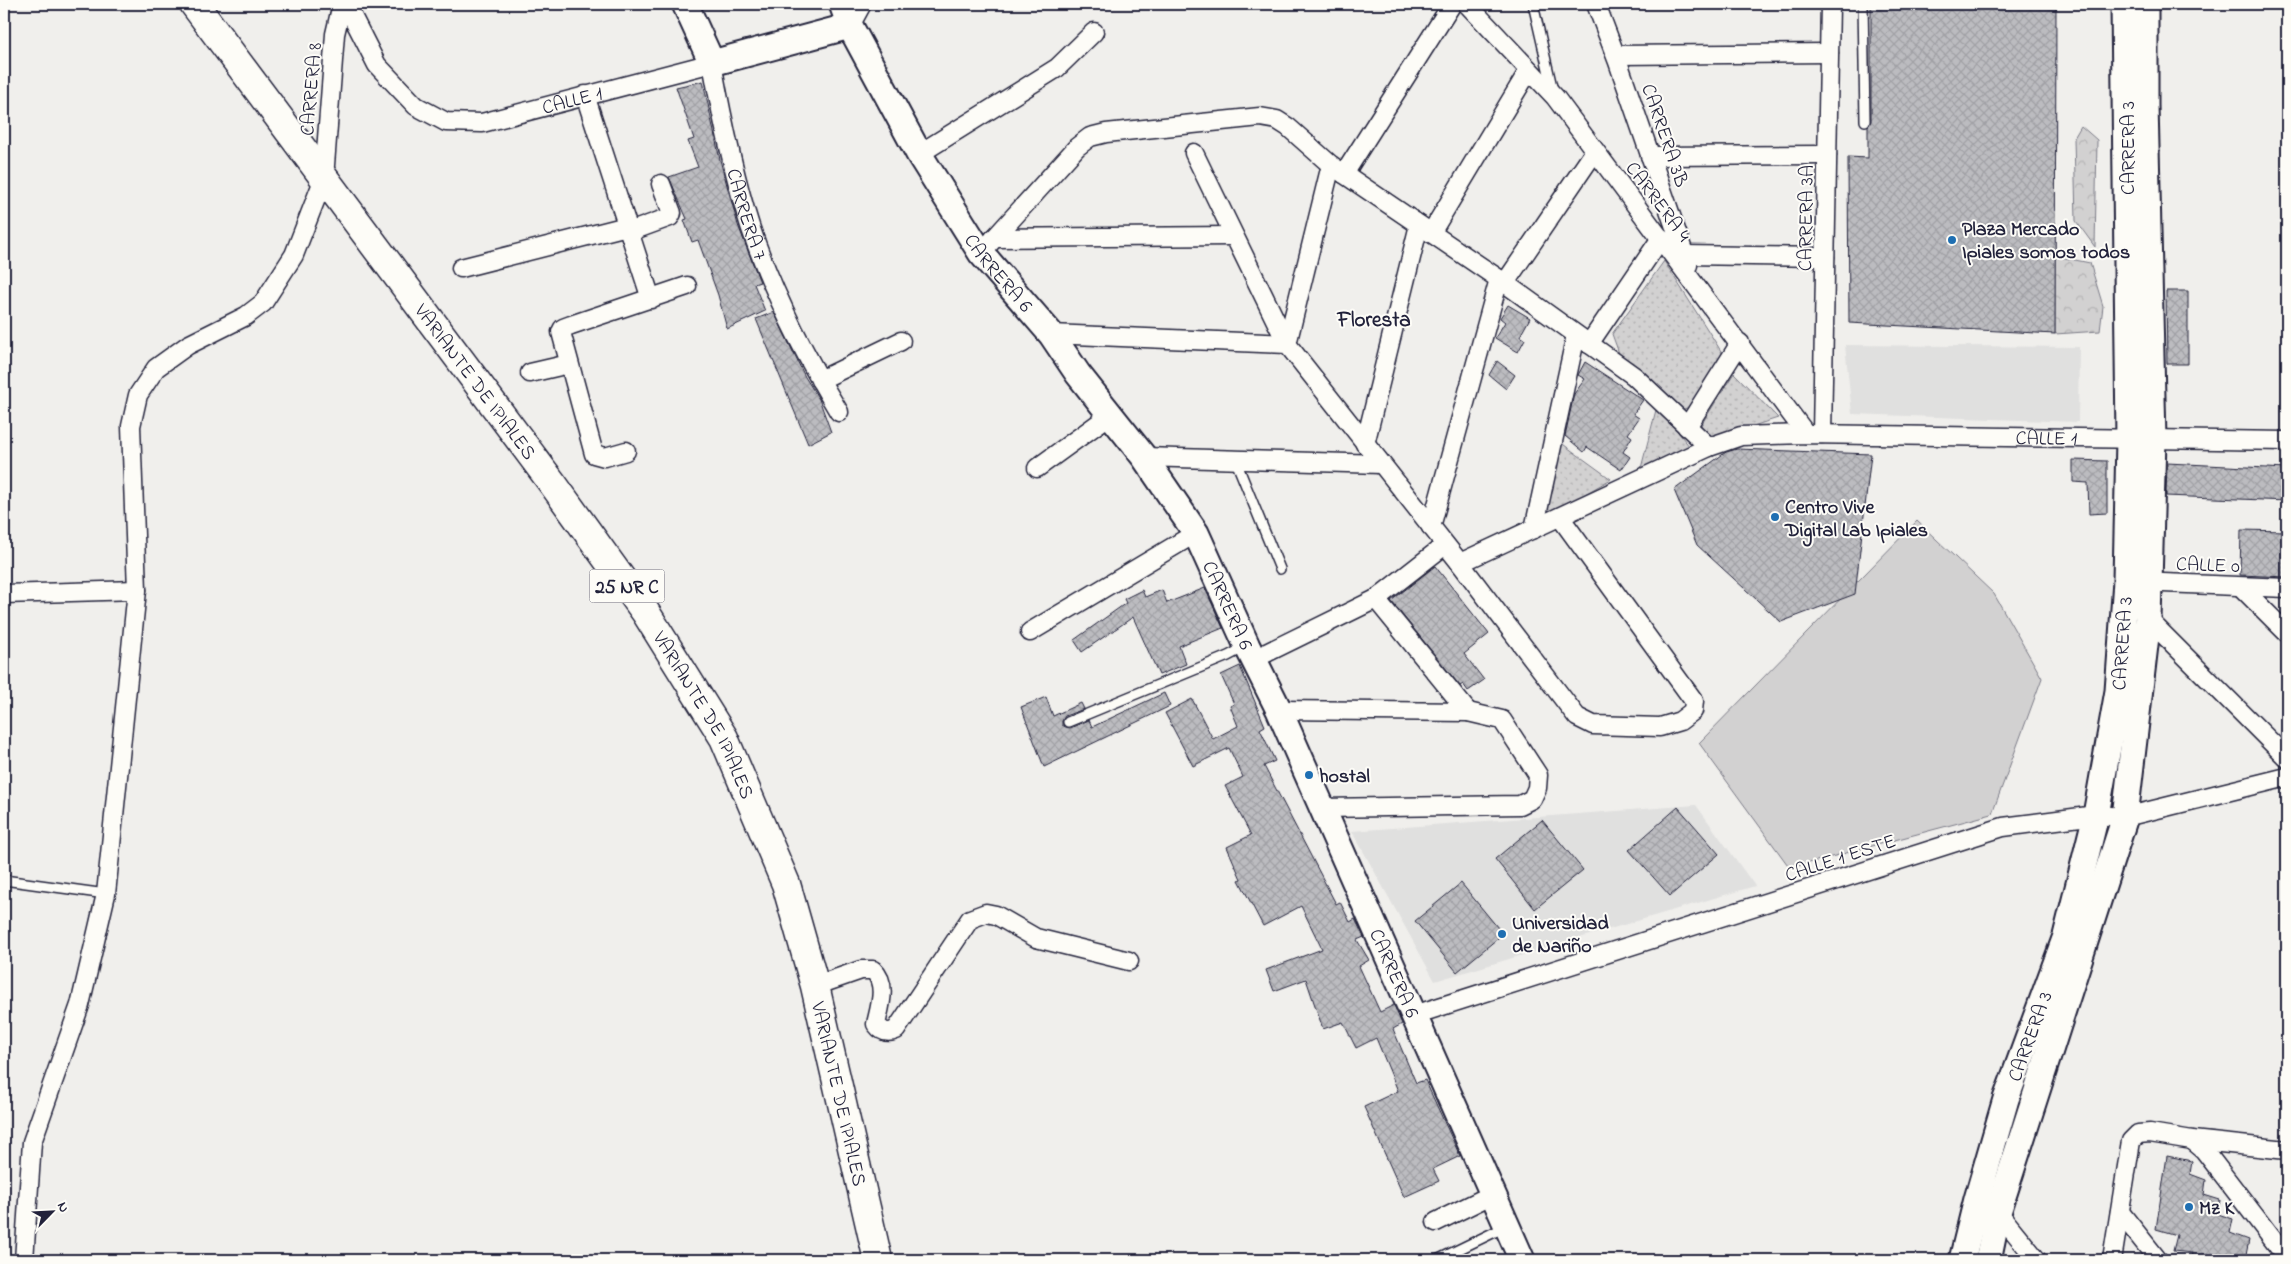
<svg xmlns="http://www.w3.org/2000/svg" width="2291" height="1264" font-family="'Indie Flower',sans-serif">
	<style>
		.built { fill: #e0e0df }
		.grass { fill: url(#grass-dots); stroke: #7a7a86 }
		.park { fill: url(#park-crowns); stroke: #7a7a86 }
		.pitch { fill: #d2d1d1; stroke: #7a7a86 }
		.building { fill: url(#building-cross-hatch); stroke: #22223b }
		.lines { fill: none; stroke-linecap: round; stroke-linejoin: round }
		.lane-casing { stroke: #22223b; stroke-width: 12 }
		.street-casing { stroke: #22223b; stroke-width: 21 }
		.secondary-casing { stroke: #22223b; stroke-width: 29 }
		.highway-casing { stroke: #22223b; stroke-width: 31 }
		.lane { stroke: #fdfcf7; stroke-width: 9 }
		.street { stroke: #fdfcf7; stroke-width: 18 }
		.secondary { stroke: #fdfcf7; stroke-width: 25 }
		.highway { stroke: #fdfcf7; stroke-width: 28 }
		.poi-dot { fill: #1f6fb2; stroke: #fdfcf7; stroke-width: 2 }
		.labels { text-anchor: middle; stroke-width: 4; stroke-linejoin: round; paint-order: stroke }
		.shield { fill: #fdfcf7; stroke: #646373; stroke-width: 1 }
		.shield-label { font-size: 19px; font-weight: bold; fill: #22223b }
		.street-label { font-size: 20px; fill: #22223b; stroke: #fdfcf7 }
		.poi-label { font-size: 20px; font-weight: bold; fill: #22223b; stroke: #fdfcf7; text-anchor: start }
		.neighbourhood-label { font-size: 21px; font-weight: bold; fill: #22223b; stroke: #fdfcf7 }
	</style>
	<defs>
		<pattern id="grass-dots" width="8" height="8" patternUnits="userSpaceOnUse" patternTransform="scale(1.25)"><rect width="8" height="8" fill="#d2d1d1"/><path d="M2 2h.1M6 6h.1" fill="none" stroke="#b4b3b4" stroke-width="1.8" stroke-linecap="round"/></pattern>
		<pattern id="park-crowns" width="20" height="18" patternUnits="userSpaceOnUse" patternTransform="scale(1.25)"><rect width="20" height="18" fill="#d2d1d1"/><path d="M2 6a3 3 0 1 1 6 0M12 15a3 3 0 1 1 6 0" fill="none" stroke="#b4b3b4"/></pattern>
		<pattern id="building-cross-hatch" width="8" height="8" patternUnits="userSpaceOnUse" patternTransform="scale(1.25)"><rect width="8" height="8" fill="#bcbcc0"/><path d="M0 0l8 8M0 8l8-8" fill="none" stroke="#a1a1a6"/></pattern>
	</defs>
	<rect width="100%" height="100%" fill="#f0efec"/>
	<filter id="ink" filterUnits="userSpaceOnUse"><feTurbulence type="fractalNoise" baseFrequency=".02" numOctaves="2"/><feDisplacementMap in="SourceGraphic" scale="10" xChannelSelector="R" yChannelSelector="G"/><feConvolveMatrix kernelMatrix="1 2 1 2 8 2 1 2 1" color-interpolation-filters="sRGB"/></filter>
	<g filter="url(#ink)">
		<path class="built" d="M1845 345 2079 347 2078 422 1852 414Z
			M1696 805 1755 886 1435 981 1352 831Z"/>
		<path class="grass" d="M1664 261 1726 359 1696 406 1683 409 1620 356 1612 334Z
			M1734 373 1778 418 1706 441 1701 425Z
			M1657 406 1690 447 1640 472Z
			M1560 442 1611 479 1542 519Z"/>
		<path class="park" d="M2081 126 2097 140 2095 247 2076 221 2074 138Z
			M2055 256 2090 263 2103 306 2100 331 2055 334Z"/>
		<path class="pitch" d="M1917 521 1994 594 2042 678 1992 814 1790 868 1699 743Z"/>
		<path class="building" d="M1871 4H2056L2055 334 1849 323 1848 157 1868 158V126L1871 121Z
			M703 81 720 160 738 225 760 282 754 284 765 311 727 329 718 295 698 240 692 242 684 220 687 219 669 177 698 167 688 141 694 139 676 87Z
			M2166 291H2188V364H2167Z
			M1508 305 1530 318 1520 336 1525 339 1518 352 1495 338 1505 322 1500 318Z
			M774 312 805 377 819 399 831 432 808 444 756 319Z
			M1497 361 1515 375 1506 389 1489 375Z
			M1585 362 1643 400 1633 414 1639 418 1628 434 1632 437 1623 452 1630 457 1621 470 1587 447 1584 452 1565 436 1574 394 1585 379 1578 375Z
			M1737 449 1871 454 1855 594 1781 622 1697 545 1674 490 1726 452Z
			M2073 460 2107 461V513L2089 514 2088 483 2073 482Z
			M2167 463 2287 469V501L2166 496Z
			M2241 530 2287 531V577L2240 575Z
			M1435 566 1489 634 1464 654 1484 680 1468 691 1463 684 1460 686 1391 601Z
			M1205 588 1223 628 1179 646 1186 664 1159 675 1133 617 1082 652 1074 640 1126 603 1124 599 1142 590 1145 597 1162 590 1167 603Z
			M1240 666 1265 726 1260 729 1275 761 1264 766 1336 904 1340 902 1350 922 1355 919 1364 937 1357 940 1369 960 1359 966 1380 1012 1394 1005 1402 1024 1393 1029 1416 1083 1425 1080 1460 1156 1433 1169 1439 1181 1404 1197 1364 1107 1398 1091 1376 1038 1356 1048 1343 1022 1323 1029 1306 979 1274 991 1266 970 1322 949 1301 906 1263 926 1239 880 1241 879 1227 847 1251 835 1225 786 1243 777 1229 748 1193 766 1165 713 1192 699 1213 739 1238 726 1230 706 1234 704 1221 675Z
			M1164 693 1170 706 1044 767 1021 707 1046 697 1053 716 1081 703 1084 709 1065 716 1062 721V725L1070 728 1089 720 1092 727Z
			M1678 807 1719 854 1670 896 1629 850Z
			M1542 820 1583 870 1535 909 1495 859Z
			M1461 883 1503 934 1457 972 1415 921Z
			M2167 1156 2192 1161 2190 1174 2206 1180 2204 1195 2220 1200 2218 1214 2233 1219 2230 1233 2249 1240 2245 1260H2191L2192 1253 2173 1251 2177 1235 2156 1229Z"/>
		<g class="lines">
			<g class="lane-casing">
				<path id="lane" d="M1533 4 1553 91
					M1863 4 1865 121
					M1235 459 1280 569
					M1068 722 1228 656 1247 646
					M4 880 106 894
					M1437 1260 1505 1227"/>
			</g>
			<g class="street-casing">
				<g id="street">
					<path id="s1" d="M346 4 377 65 416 106 446 122 482 123 712 63C722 118 733 173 750 226 772 291 804 354 839 412"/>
					<path d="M1467 4 1555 97 1806 434"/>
					<path d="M1596 4 1618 62 1688 265"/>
					<path d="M850 26 862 4"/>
					<path d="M1616 55 1829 53"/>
					<path d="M585 95 651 299"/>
					<path d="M1194 153 1287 344"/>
					<path d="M919 154 1057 68 1094 32"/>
					<path d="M1650 156 1827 155"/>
					<path d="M1344 174 1452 4"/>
					<path d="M629 232 670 217 672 213 661 184"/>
					<path d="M1431 233 1529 70"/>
					<path d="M994 238 1234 236"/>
					<path d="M981 253 1077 147 1090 137 1106 133 1260 117 1277 120 1288 127 1331 165 1499 279 1634 376 1709 447"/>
					<path d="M1684 255 1825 257"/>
					<path d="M461 268 627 226"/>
					<path d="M1505 283 1595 151"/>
					<path d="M1051 334 1287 344 1460 563 1577 717 1593 725 1660 727 1680 721 1693 711 1694 701 1560 517"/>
					<path d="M1287 344 1331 165"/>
					<path d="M1589 344 1661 238"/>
					<path d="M530 373 569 364"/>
					<path d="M820 380 901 341"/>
					<path d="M1687 427 1740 343"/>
					<path d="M1822 434 1830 4"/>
					<path d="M1365 444 1419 225"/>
					<path d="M626 451 605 457 594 454 561 332 563 328 571 325 687 286"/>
					<path d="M1144 457 1381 464"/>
					<path d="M1037 468 1110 415"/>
					<path d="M1431 527 1499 279"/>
					<path d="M1534 529 1576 335"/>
					<path id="s2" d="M1460 563 1709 447 1741 436 1806 434 2287 441"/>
					<path d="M2138 582 2287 588"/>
					<path d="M2241 587 2287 633"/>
					<path d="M4 594 137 590"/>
					<path d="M1376 599 1468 712"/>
					<path d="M2148 619 2287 758"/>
					<path d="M1030 632 1196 533"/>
					<path d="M1254 659 1376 599 1445 545"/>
					<path d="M1279 710 1468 712 1502 720 1538 775 1537 788 1532 799 1520 805 1322 808"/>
					<path d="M815 986 861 970H873C888 984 880 1006 876 1024 882 1032 887 1034 896 1030L970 919 986 913 996 915 1036 938 1129 961"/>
					<path d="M1414 1015 2003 827 2096 815 2125 817 2287 777"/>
					<path d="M2192 1140 2204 1150 2287 1258"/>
					<path d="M1992 1208 1998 1212 2037 1260"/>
					<path d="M2120 1212 2158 1260"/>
					<path d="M1436 1222 1493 1194"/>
					<path d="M24 1260 32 1142 80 1005 106 894 137 590 131 426 138 395 156 368 188 345 246 316 263 303 294 255 324 178 335 34 342 4"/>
					<path d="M2112 1260 2131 1141 2138 1134 2150 1133 2192 1140 2287 1150"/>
				</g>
			</g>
			<g class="secondary-casing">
				<g id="secondary">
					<path d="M685 4 712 63 850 26"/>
					<path id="s3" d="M842 4 850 26 919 154 981 253 1051 334 1078 374 1144 457 1196 533 1247 646 1279 710 1522 1260"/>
					<path id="s4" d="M1962 1260 1977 1199 2006 1099 2066 936 2096 815 2118 691 2126 581 2129 439 2124 4"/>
					<path d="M1988 1260 1998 1212 2125 817 2148 619 2153 439 2145 105V4"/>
				</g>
			</g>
			<g class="highway-casing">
				<g id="highway">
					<path id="s5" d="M194 4 553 484 646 613 724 738 786 884 815 986 878 1260"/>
				</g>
			</g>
			<use href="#lane" class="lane"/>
			<use href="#street" class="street"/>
			<use href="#secondary" class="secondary"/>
			<use href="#highway" class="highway"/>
		</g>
	</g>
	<g class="poi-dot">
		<circle cx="1952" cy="240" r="5"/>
		<circle cx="1775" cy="517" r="5"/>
		<circle cx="1309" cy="775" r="5"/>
		<circle cx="1502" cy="934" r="5"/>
		<circle cx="2189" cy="1207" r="5"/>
	</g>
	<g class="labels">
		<rect class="shield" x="589.5" y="569.5" width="75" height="33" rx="4"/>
		<g class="shield-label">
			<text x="627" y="593">25 NR C</text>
		</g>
		<g class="street-label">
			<text transform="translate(310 89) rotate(-85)" y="7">CARRERA 8</text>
			<text dy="7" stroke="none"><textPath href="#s1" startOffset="288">CALLE 1</textPath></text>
			<text transform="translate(1666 135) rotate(71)" y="7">CARRERA 3B</text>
			<text transform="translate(2127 148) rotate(-90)" y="7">CARRERA 3</text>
			<text transform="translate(1659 201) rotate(53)" y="7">CARRERA 4</text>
			<text dy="7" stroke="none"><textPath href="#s1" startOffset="588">CARRERA 7</textPath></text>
			<text transform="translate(1805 218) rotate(-89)" y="7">CARRERA 3A</text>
			<text dy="7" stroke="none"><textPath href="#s3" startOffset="312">CARRERA 6</textPath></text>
			<text dy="7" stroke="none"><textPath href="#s5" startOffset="471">VARIANTE DE IPIALES</textPath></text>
			<text dy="7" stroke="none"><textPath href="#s2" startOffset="614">CALLE 1</textPath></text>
			<text transform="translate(2208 564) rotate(2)" y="7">CALLE 0</text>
			<text dy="7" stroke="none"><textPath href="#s3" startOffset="718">CARRERA 6</textPath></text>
			<text dy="7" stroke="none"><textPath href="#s4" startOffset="639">CARRERA 3</textPath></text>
			<text dy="7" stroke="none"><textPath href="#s5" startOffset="876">VARIANTE DE IPIALES</textPath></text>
			<text transform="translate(1840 857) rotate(-18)" y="7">CALLE 1 ESTE</text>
			<text dy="7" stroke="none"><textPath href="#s3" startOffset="1122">CARRERA 6</textPath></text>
			<text dy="7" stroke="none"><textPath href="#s4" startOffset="234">CARRERA 3</textPath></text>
			<text dy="7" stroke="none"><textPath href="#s5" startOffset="1281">VARIANTE DE IPIALES</textPath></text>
		</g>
		<g class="poi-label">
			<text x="1962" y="235">Plaza Mercado<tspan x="1962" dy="23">Ipiales somos todos</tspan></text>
			<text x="1785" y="513">Centro Vive<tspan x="1785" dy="23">Digital Lab Ipiales</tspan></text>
			<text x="1319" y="782">hostal</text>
			<text x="1512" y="929">Universidad<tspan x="1512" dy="23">de Nariño</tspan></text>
			<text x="2199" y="1214">Mz K</text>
		</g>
		<g class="neighbourhood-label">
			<text x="1374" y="326">Floresta</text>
		</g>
	</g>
	<rect width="2291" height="1264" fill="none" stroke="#fdfcf7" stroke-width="20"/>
	<rect x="10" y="10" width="2271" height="1244" fill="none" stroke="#22223b" stroke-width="2" filter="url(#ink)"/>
	<g transform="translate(52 1212) rotate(66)" stroke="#fdfcf7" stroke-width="4" paint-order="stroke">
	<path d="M0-4L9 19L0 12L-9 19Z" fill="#22223b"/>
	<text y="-8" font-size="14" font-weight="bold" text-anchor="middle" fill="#22223b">N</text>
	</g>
</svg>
